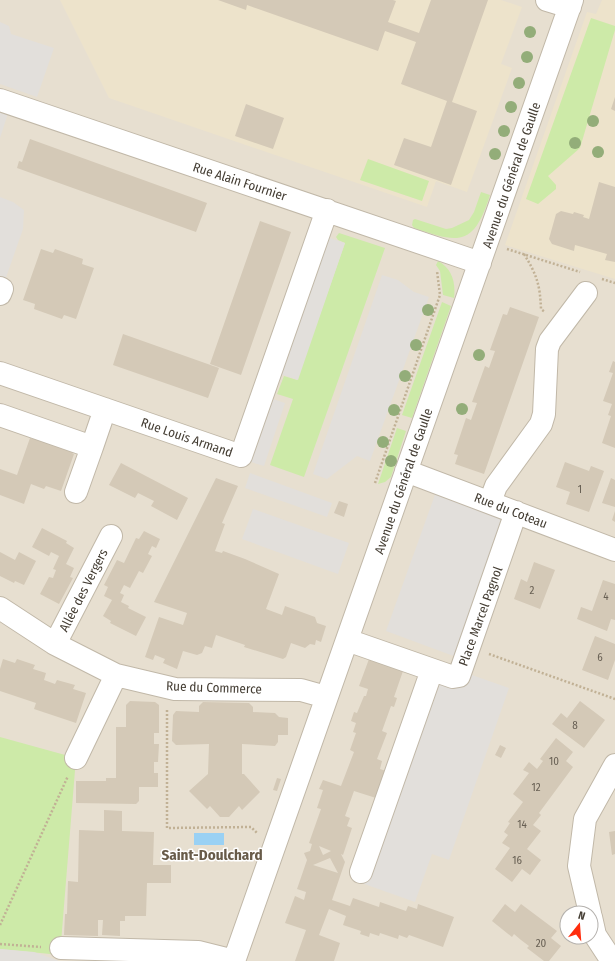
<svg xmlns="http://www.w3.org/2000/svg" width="615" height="961" font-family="'Fira Sans Condensed',sans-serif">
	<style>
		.residential { fill: #e7dfd0; fill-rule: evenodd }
		.education { fill: #ede3cb }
		.green { fill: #cdeaa8 }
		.parking { fill: #e2dfdb }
		.water { fill: #9ad1f4 }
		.building { fill: #d4c9b7; fill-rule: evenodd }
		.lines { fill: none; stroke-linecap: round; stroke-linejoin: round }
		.minor-casing { stroke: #c1b8a8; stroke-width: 24 }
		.path { stroke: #c1b195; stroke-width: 2.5; stroke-dasharray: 2 2; stroke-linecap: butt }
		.minor { stroke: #fff; stroke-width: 22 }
		.tree { fill: #93ad79 }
		.labels { text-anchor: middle; stroke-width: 3; stroke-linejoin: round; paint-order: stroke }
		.number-label { font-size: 11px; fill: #686054 }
		.street-label { font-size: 13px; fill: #443d33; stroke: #fff }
		.quarter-label { font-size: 15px; font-weight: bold; fill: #685b49; stroke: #fff }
	</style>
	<rect width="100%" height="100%" fill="#f2ede2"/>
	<path class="residential" d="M0 0H615V961H0ZM567 913H591V937H567Z"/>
	<path class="education" d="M60 0H501L522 7 501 64 512 68 467 192 436 181 427 207 109 98Z
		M602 0H615V279L505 245 587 12 596 14Z"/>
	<path class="green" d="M591 18 615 26V30L580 148 548 176 556 185V189L538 204 526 199Z
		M368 159 429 181 422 201 360 180Z
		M481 192 490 195C474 246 460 244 414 228L412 225 413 220 415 219 446 229 452 228 469 220 474 212Z
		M339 233 385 248 304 477 270 465 293 399 277 394 284 376 297 380 345 243 338 240 336 237Z
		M438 261C452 268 456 283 454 298L443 295 440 271 436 265Z
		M442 302 451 306 412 418 402 415Z
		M397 428 406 431 391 477 385 482 378 484Z
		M0 737 76 758 60 955 0 949Z"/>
	<path class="parking" d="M0 22 9 26 11 34 54 48 37 97 0 84Z
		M0 100 11 104 0 138Z
		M0 197 13 202 24 210 23 229 2 289 0 288Z
		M327 237 345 243 298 380 280 374Z
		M382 275 398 280 414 292 429 297 370 461 357 456 327 479 313 474Z
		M270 398 285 403 264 466 248 461Z
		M250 473 332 503 327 517 245 488Z
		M436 492 509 518 459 658 386 631Z
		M253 509 349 543 338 574 242 539Z
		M429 660 509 688 449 860 432 854 415 902 353 880Z
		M0 949 34 952 59 961H0Z"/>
	<path class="water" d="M194 833H224V845H194Z"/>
	<path class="building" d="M218 0H393L396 1 388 22 419 33 431 0H488L452 102 477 111 451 185 394 165 404 138 431 147 447 101 401 84 416 42 385 31 378 51 247 5 246 10Z
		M615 97V111L611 109Z
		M246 104 284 118 273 149 235 136Z
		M30 139 207 203 196 232 17 168 19 161 22 162Z
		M599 182 615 187V262L605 260 607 254 575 245 574 251 552 244 549 239 556 214 561 211 573 214 574 212 584 215 583 217 589 219Z
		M260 221 291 232 241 375 210 364Z
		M41 249 53 253 55 249 83 259 82 264 94 268 76 319 64 315 62 319 34 309 35 304 23 300Z
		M510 307 539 317 484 474 455 464 458 455 454 454 466 418 471 420 477 403 472 402 485 366 489 368 495 351 490 350 503 314 507 315Z
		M123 334 219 368 208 398 113 365Z
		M613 361 615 362V448L602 443 611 416 608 415 612 404 603 401 613 373 609 372Z
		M35 431 74 445 72 453 74 454 61 491 46 486 44 489 31 484 24 504 0 495V469L17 475 30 438 33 439Z
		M565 462 589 471 591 466 604 471 589 512 566 504 570 492 556 487Z
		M121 463 188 498 177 520 151 506 154 501 138 493 135 498 109 485Z
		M216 478 238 486 222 523 225 524 215 551 222 553 223 551 245 559 279 574 266 609 282 615 285 606 315 617 317 623 326 626 321 642 316 640 315 645 310 644 305 648 291 643 286 657 283 659 244 647 245 645 216 635 212 648 205 646 202 653 197 655 183 651 177 669 163 663 165 659 155 655 153 660 145 657 159 617 183 625 187 613 154 602Z
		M611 478 615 480V507L602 503Z
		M339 501 348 504 344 517 334 513Z
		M615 511V522L612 520Z
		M42 528 67 541 66 543 74 548 66 564 74 568 70 577 73 578 59 604 40 594 49 577 53 578 56 570 53 569 59 556 51 552 49 556 32 547Z
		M144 531 160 539 156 548 152 546 148 554 152 556 143 573 139 571 130 588 124 585 120 593 124 595 121 602 129 606 128 608 146 617 136 636 110 623 111 621 103 616 112 600 104 596 108 587 104 585 117 560 124 563 136 538 139 539Z
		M0 552 15 560 19 552 36 561 24 585 15 581 14 583 0 576Z
		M534 562 555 570 540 609 514 599 521 579 527 582Z
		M603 580 615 584V620L611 619 607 631 577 619 581 607 592 611Z
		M595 636 615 644V660L608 680 582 670Z
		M3 659 15 663 17 659 35 665 33 669 46 673 44 680 55 684 57 680 75 685 73 689 86 693 76 723 34 709 36 703 0 691V669Z
		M369 659 403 671 394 697 397 698 394 707 391 706 382 731 387 733 377 759 382 761 380 769 386 771 376 798 354 791 345 816 350 818 347 826 352 828 343 855 341 854 345 862 332 900 350 906 353 898 379 907 380 902 406 911 408 906 417 909 418 904 454 917 443 947 409 935 407 938 399 935 398 939 380 933 379 936 370 933 369 937 360 934 361 931 343 925 346 916 329 909 319 935 340 943 334 961H295L306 930 285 923 295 896 304 900 306 892 297 889 307 860 304 853 310 851 312 844 309 843 321 809 317 808 323 790 319 789 323 780 341 786 354 752 350 750 356 733 353 732 356 723 351 721 354 712 357 713 364 696H366L368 689 359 686ZM319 846 331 851 323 855ZM330 858 338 873 313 865Z
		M130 701 155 702 159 705V733H154V744H159L158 762H154V773H158V787H139V801L136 804 76 803V781H106V778H116V727H126V705Z
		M580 701 605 720 584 748 552 724 561 713 567 718Z
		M203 702 249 703 253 707V712L275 713 279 717 288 718V735H278V742L275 746 242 744V774H244L260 792 242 810 239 806 229 817H220L210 806 207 809 189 791 208 774 209 744 176 745 172 741 173 715 176 711 199 712V706Z
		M556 738 573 752 566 761 573 767 539 813 541 815 533 825 541 831 527 849 541 860 530 875 522 869 512 882 495 869 510 848 502 843 508 835 504 832 510 823 508 822 523 802 513 794 529 773 523 770 529 762 537 769 543 761 540 759Z
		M500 745 506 748 501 758 495 755Z
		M277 778 281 779 277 791 273 790Z
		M104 810 122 811V831L154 832 153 865H171V883H147L146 916H125V921H120V936L102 935 103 920H98V936L64 935 65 914H67L68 881 78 882 79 830 104 831Z
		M615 831V854L612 855 609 832Z
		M505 904 515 912 521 904 557 931 551 938 561 946 549 961H544L527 948 529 946 521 940 514 934 512 937 492 921Z"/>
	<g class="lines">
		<g class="minor-casing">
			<path id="minor" d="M547 0 570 7
				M0 100 480 263
				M0 288 2 289 0 294
				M0 373 241 456 327 210
				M0 415 92 447 105 409
				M406 471 615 550
				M76 492 92 447
				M490 502 496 486 541 424 544 414 547 349 550 341 586 293
				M0 608 55 644 116 675 175 689 301 690 326 697
				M347 640 453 677 459 676 516 512
				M55 644 111 536
				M76 758 116 675
				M361 872 432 670
				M590 913 579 866 585 819 615 765
				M591 917 595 935 612 961
				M61 948 198 952 234 961
				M234 961 572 0"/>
		</g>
		<path class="path" d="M507 249 580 272
			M524 254C537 275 540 285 541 309L545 312
			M602 279 615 283
			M375 483 440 295 437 271
			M489 654 615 699
			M167 710V828L251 827 257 833
			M0 925 68 776
			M0 944 41 947"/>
		<use href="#minor" class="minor"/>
	</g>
	<g class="tree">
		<circle cx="530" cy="32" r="6"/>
		<circle cx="527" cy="57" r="6"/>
		<circle cx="519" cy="83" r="6"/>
		<circle cx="511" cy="107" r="6"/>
		<circle cx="593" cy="121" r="6"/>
		<circle cx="504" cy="131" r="6"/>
		<circle cx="575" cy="143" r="6"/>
		<circle cx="598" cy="152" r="6"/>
		<circle cx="495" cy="154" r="6"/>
		<circle cx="428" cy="310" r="6"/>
		<circle cx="416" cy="345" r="6"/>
		<circle cx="479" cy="355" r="6"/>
		<circle cx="405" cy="376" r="6"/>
		<circle cx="462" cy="409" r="6"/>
		<circle cx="394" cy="410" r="6"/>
		<circle cx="383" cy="442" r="6"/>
		<circle cx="391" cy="461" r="6"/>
	</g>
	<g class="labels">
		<g class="number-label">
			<text x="580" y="493">1</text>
			<text x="532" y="594">2</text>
			<text x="606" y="600">4</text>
			<text x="600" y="661">6</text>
			<text x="575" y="729">8</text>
			<text x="554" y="765">10</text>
			<text x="536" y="791">12</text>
			<text x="522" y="828">14</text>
			<text x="517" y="864">16</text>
			<text x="541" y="947">20</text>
		</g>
		<g class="street-label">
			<text transform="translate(511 175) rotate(-71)" y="5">Avenue du Général de Gaulle</text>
			<text transform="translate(240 181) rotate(18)" y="5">Rue Alain Fournier</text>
			<text transform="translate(187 437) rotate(19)" y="5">Rue Louis Armand</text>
			<text transform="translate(403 481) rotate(-71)" y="5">Avenue du Général de Gaulle</text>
			<text transform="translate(511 510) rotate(21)" y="5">Rue du Coteau</text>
			<text transform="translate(83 590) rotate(-63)" y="5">Allée des Vergers</text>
			<text transform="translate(480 616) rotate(-70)" y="5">Place Marcel Pagnol</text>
			<text transform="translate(214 687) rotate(2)" y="5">Rue du Commerce</text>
		</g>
		<g class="quarter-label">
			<text x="212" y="860">Saint-Doulchard</text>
		</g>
	</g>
	<g transform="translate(579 925) rotate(17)"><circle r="19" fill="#ffffff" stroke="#b4b1ad"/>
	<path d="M0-3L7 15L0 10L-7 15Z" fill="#ff2d0d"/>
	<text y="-6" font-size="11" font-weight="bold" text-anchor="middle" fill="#443d33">N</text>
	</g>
</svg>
